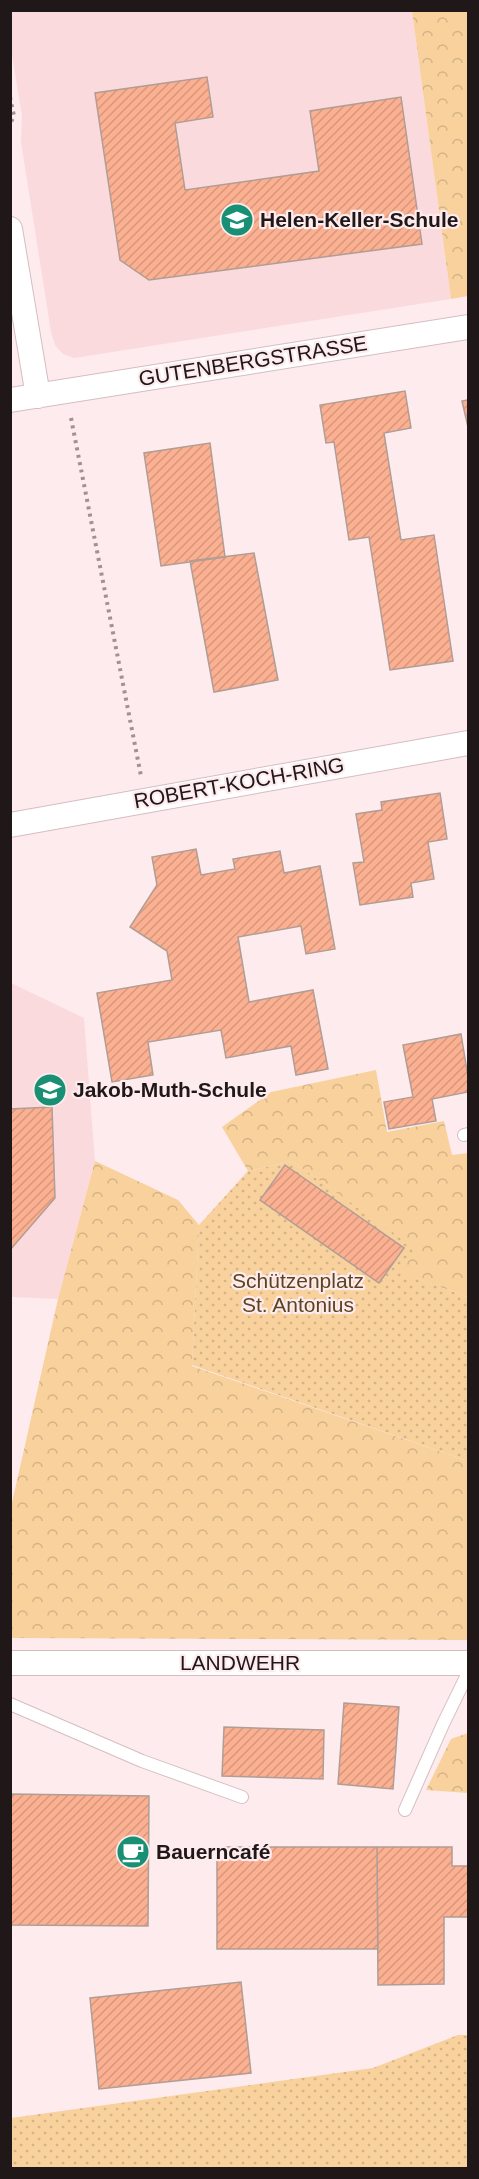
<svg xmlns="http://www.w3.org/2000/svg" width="479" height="2179" font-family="Arial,sans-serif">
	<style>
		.built { fill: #fadadd }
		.grass { fill: url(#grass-dots) }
		.forest { fill: url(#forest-crowns) }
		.building { fill: url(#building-hatch); stroke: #b09d95; stroke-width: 1.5 }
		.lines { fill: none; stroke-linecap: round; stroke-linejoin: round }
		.lane-casing { stroke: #d5bec1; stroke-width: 14 }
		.street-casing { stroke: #d5bec1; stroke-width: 26 }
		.path { stroke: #a09294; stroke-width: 4; stroke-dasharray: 3 4.5; stroke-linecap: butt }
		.lane { stroke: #fff; stroke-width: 12 }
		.street { stroke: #fff; stroke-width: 24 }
		.labels { text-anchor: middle; stroke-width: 4.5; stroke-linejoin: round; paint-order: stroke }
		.poi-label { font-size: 21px; font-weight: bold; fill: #1f1718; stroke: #feebed; text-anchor: start }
		.street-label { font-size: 21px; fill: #1f1718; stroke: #feebed }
		.park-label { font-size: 21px; fill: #5c4420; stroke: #feebed }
	</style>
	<defs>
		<pattern id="grass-dots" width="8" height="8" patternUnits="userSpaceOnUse" patternTransform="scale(1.5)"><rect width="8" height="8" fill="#f8d19c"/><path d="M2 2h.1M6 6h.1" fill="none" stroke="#d4b386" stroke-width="1.8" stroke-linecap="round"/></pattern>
		<pattern id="forest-crowns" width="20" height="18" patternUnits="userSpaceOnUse" patternTransform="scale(1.5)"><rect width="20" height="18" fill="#f8d19c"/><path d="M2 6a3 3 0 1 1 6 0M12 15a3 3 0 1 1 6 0" fill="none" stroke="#d4b386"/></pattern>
		<pattern id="building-hatch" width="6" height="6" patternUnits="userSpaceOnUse" patternTransform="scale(1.5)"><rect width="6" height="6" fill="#fcb092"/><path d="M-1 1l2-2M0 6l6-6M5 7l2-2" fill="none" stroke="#d8977d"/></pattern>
	</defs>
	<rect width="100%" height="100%" fill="#feebed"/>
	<path class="built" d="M10 11H412L451 299 74 358 63 354 55 345 51 332 21 142 22 116 11 49Z
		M11 983 84 1018 95 1161 58 1299 11 1297Z"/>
	<path class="grass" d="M292 1161 416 1248 400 1272 468 1297V1461L192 1365 199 1225 248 1171Z
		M458 2035H468V2168H11V2118L373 2068Z"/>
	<path class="forest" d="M412 11H468V296L451 299Z
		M376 1070 387 1132 444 1121 452 1155 468 1153V1297L399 1272 415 1248 292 1161 248 1171 222 1127 271 1092Z
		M95 1161 178 1200 199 1225 192 1366 468 1461V1640L11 1638V1507L58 1299Z
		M468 1733V1793L426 1790 451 1739Z"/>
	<path class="building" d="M207 77 213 117 175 123 185 190 319 171 310 111 401 97 422 244 149 280 120 260 95 93Z
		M405 391 411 428 384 433 401 540 434 535 453 661 390 670 369 537 349 540 334 442 326 443 320 405Z
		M468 400V427L462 401Z
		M210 443 225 557 161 566 144 453Z
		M254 553 278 680 214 692 190 561Z
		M440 793 447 839 428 842 434 879 411 883 413 897 360 905 353 863 364 862 356 814 382 810 381 802Z
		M196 849 201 875 235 869 233 859 280 851 284 873 320 866 335 949 306 954 301 926 238 937 249 1002 313 990 328 1069 296 1075 291 1046 226 1058 221 1030 148 1042 153 1075 112 1082 97 993 172 980 167 951 130 927 157 885 152 857Z
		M461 1034 468 1077V1092L432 1099 436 1121 389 1129 384 1102 413 1097 403 1045Z
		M52 1107 55 1198 10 1250V1109Z
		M285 1165 404 1248 379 1283 260 1200Z
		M344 1703 399 1707 393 1789 338 1784Z
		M224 1727 324 1730 323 1779 222 1776Z
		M10 1794 149 1796 148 1926 10 1925Z
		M217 1847H377L378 1949H217Z
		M377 1847H452V1866H468V1917H444V1984L378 1985Z
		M241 1982 251 2073 99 2089 90 1998Z"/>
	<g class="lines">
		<g class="lane-casing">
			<path id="lane" d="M464 1135 468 1134
				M10 1704 142 1761 242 1797
				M405 1810 444 1722 468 1673"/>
		</g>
		<g class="street-casing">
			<path id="street" d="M10 229 38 396
				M10 400 468 327
				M10 825 468 743
				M10 1663H468"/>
		</g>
		<path class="path" d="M10 97 14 116 10 124
			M71 418 141 776"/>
		<use href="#lane" class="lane"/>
		<use href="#street" class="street"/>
	</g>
	<defs>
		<g id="school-disc" transform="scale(1.725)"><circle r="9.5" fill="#199074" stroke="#feebed"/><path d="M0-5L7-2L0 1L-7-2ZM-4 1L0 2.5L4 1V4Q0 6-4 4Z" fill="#fff"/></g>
		<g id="cafe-disc" transform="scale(1.725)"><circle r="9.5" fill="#199074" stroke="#feebed"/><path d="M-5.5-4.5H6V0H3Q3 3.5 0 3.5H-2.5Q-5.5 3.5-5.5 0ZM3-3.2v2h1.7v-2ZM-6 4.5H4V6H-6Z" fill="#fff"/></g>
	</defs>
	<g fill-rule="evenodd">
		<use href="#school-disc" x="237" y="220"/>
		<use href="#school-disc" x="50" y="1090"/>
		<use href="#cafe-disc" x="133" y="1852"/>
	</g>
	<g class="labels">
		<g class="poi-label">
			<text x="260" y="227">Helen-Keller-Schule</text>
			<text x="73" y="1097">Jakob-Muth-Schule</text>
			<text x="156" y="1859">Bauerncafé</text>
		</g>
		<g class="street-label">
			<text transform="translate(253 361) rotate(-9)" y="7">GUTENBERGSTRASSE</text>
			<text transform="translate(239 783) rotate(-10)" y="7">ROBERT-KOCH-RING</text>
			<text x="240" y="1670">LANDWEHR</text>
		</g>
		<g class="park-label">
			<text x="298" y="1288">Schützenplatz<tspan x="298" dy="24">St. Antonius</tspan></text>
		</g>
	</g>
	<rect width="479" height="2179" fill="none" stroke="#1f1718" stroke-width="24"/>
</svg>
